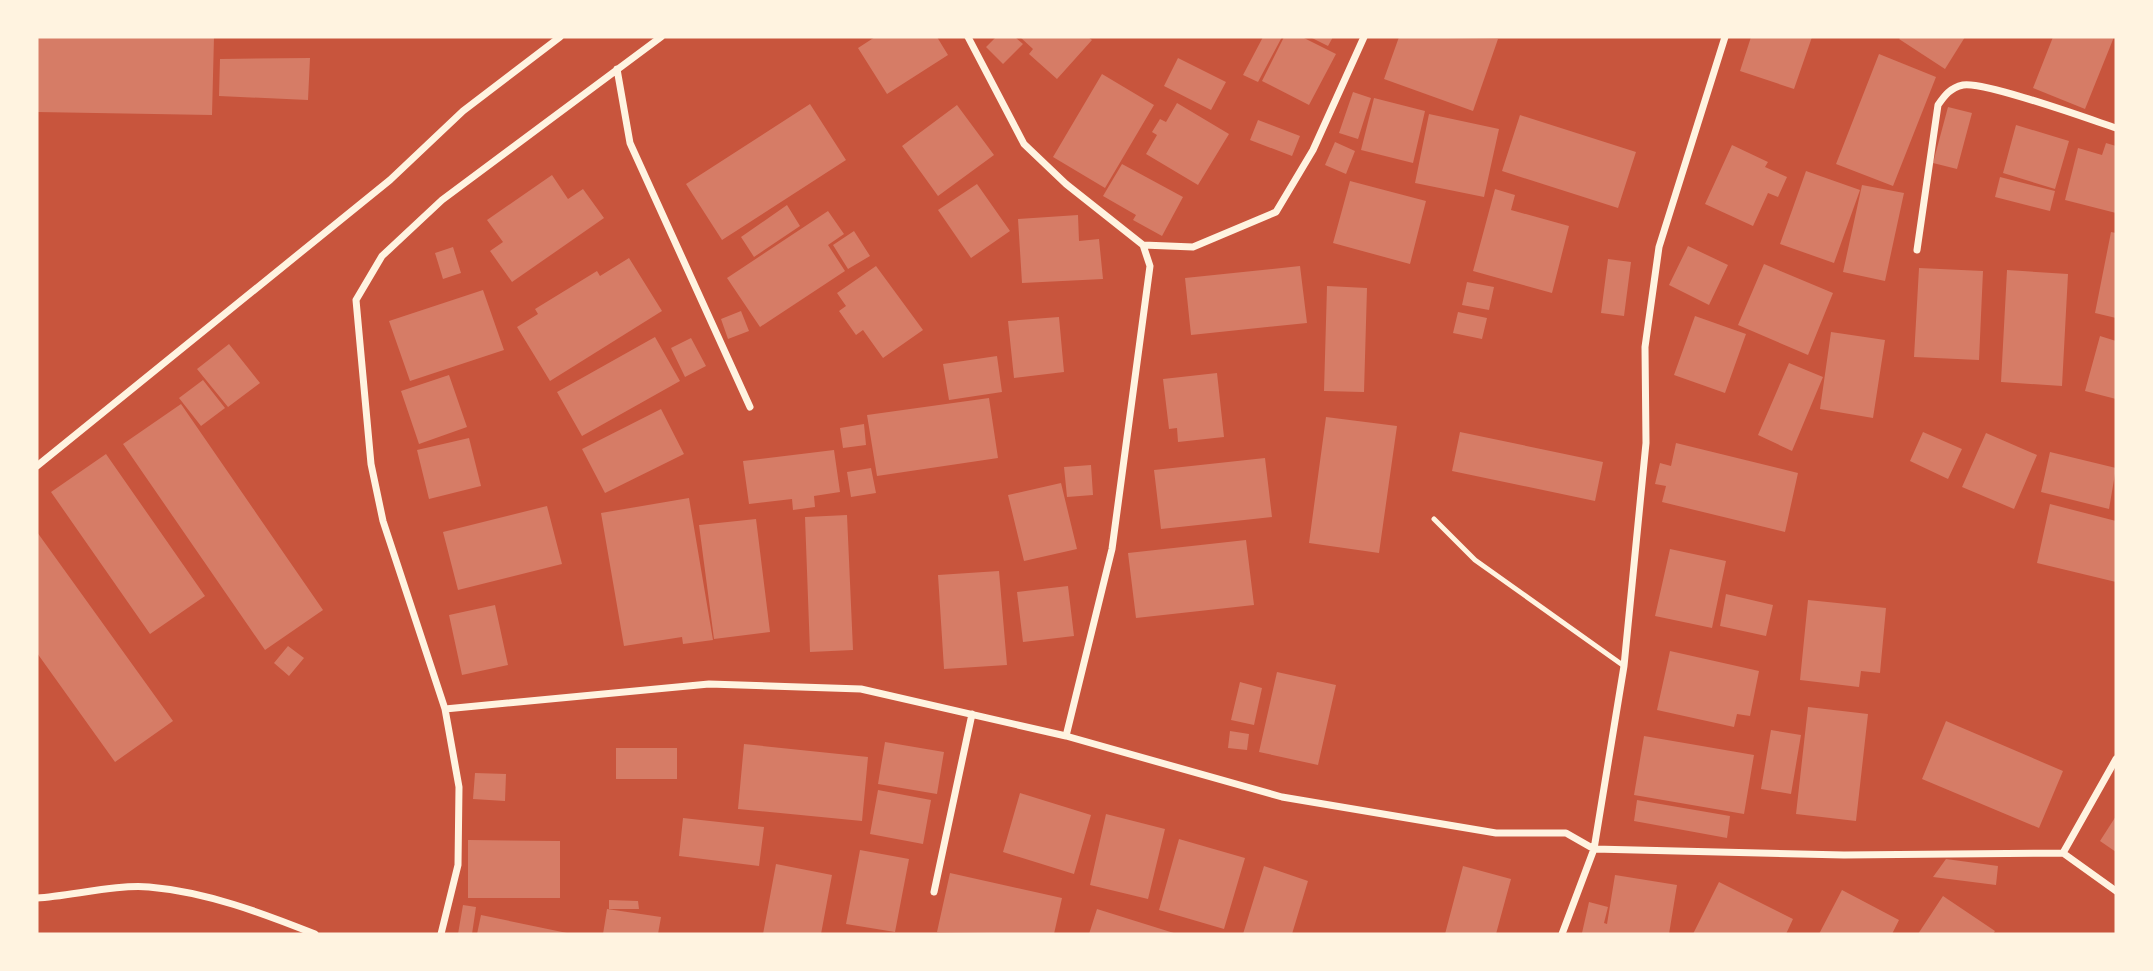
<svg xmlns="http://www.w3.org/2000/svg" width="2153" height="971" font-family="Raleway,sans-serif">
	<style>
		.building { fill: #d67c66 }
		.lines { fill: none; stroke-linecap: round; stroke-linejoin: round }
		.service { stroke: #fff3e0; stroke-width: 5 }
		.minor { stroke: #fff3e0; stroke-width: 7 }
	</style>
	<rect width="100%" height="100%" fill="#c8553d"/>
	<path class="building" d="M37 37H214L212 115 37 112Z
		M875 37H937L948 55 887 94 858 48Z
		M996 37H1015L1023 44 1003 64 986 47Z
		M1020 37H1088L1092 40 1057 79 1029 54 1033 49Z
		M1263 37H1282L1258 82 1243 75Z
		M1284 37H1302L1336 54 1309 105 1262 81Z
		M1310 37H1333L1328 46Z
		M1399 37 1498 39 1473 111 1384 79Z
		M1751 37H1812L1794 89 1740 71Z
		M1901 37H1965L1945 69 1899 39Z
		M2053 37H2114L2085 109 2033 88Z
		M1879 54 1936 77 1893 186 1836 164Z
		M310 58 308 100 219 96 220 59Z
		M1178 58 1226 82 1211 110 1164 86Z
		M1102 74 1154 105 1105 188 1053 157Z
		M1353 92 1371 98 1358 139 1339 133Z
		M1374 98 1425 111 1413 163 1361 150Z
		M1177 103 1229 134 1198 185 1146 154 1157 135 1152 132 1160 119 1166 122Z
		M810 104 846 160 722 240 686 184Z
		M957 105 994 155 938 196 902 146Z
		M1948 107 1972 113 1957 169 1933 163Z
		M1429 114 1499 129 1484 197 1415 183Z
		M1520 115 1636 152 1618 208 1502 171Z
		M1258 120 1300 136 1292 156 1250 140Z
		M2016 125 2069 141 2055 189 2003 173Z
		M1335 142 1355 151 1346 174 1325 165Z
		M2106 143 2116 146V213L2065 200 2078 148 2102 155Z
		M1732 145 1768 162 1765 167 1787 177 1778 197 1768 193 1753 226 1705 204Z
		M1122 164 1183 197 1162 236 1133 220 1136 215 1103 196Z
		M1806 171 1860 190 1834 263 1780 244Z
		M552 175 568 199 583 189 604 218 512 282 490 251 503 242 487 220Z
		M2000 177 2055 191 2050 211 1995 197Z
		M1350 181 1426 201 1410 264 1333 243Z
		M977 184 1010 231 971 258 938 210Z
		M1862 185 1904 193 1885 281 1843 272Z
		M1495 189 1515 195 1511 210 1569 226 1552 293 1473 271Z
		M787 205 800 226 754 257 741 237Z
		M828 211 844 234 828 245 845 271 760 327 727 278Z
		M1078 215 1079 241 1099 239 1103 279 1022 283 1018 219Z
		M854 231 870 256 848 269 833 245Z
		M2111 232 2116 233V318L2095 313Z
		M1688 246 1728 265 1709 305 1669 285Z
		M453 247 461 273 443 279 435 253Z
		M629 258 662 311 550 381 517 327 538 314 535 309 597 271 600 276Z
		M1608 259 1631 262 1624 316 1601 313Z
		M1764 264 1833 293 1808 355 1738 325Z
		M876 266 923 330 883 358 863 330 856 335 839 311 846 306 837 293Z
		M1300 266 1307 323 1191 335 1185 278Z
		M1919 268 1983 271 1979 360 1914 357Z
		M2007 270 2068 274 2062 386 2001 382Z
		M1467 282 1494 287 1489 310 1462 305Z
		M1327 286 1367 288 1364 392 1324 391Z
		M483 290 504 350 410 381 389 321Z
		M741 311 749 331 728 339 721 319Z
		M1458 312 1487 318 1482 339 1453 333Z
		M1695 316 1746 334 1725 393 1674 375Z
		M1059 317 1064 372 1014 378 1008 321Z
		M1831 332 1885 340 1873 418 1820 409Z
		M2100 336 2116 341V399L2085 391Z
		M655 337 680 381 582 436 557 392Z
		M691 338 706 366 685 377 671 348Z
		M229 344 260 383 228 407 197 369Z
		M997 356 1002 392 949 400 943 364Z
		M1789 363 1823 377 1792 451 1758 435Z
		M1217 373 1224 437 1178 442 1177 428 1169 429 1163 379Z
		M449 375 467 427 419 444 401 391Z
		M203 380 225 408 201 426 179 398Z
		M989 398 998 458 877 476 867 415Z
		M181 404 323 610 265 650 123 444Z
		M661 409 684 454 605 493 582 449Z
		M1326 417 1397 426 1379 553 1309 543Z
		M864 424 866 445 843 448 840 428Z
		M1460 432 1603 462 1595 501 1452 471Z
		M1923 432 1962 449 1948 479 1910 461Z
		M1986 433 2037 455 2014 509 1962 487Z
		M469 438 481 486 429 499 417 450Z
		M1676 443 1798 473 1785 532 1662 502 1666 486 1655 484 1660 463 1671 466Z
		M834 450 840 492 814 496 815 507 793 510 792 499 749 504 743 461Z
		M2050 452 2116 468 2109 509 2041 492Z
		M106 454 205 596 150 634 51 492Z
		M1265 458 1272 517 1161 529 1154 470Z
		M1091 465 1093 495 1067 497 1064 467Z
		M871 468 876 493 851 497 847 472Z
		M1061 483 1077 549 1024 561 1008 495Z
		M689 498 713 640 683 644 682 637 624 646 601 513Z
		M2050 504 2116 521V582L2037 563Z
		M547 506 562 564 458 590 443 532Z
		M847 515 853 650 810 652 805 517Z
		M756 519 770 632 714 639 699 525Z
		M37 532 173 721 115 762 37 653Z
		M1246 540 1254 605 1136 618 1128 553Z
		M1670 549 1726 561 1712 628 1655 616Z
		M999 571 1007 665 944 669 938 575Z
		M1068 586 1074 636 1023 642 1017 592Z
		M1726 594 1773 605 1766 636 1720 626Z
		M1808 600 1886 608 1880 673 1861 671 1859 687 1800 680Z
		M495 605 508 665 462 675 449 615Z
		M288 646 304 658 289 676 274 663Z
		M1670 651 1759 671 1750 716 1737 714 1734 727 1657 710Z
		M1277 672 1336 685 1318 765 1259 752Z
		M1240 682 1262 688 1254 725 1231 720Z
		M1808 707 1868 714 1856 821 1796 814Z
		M1946 721 2063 771 2039 828 1922 779Z
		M1771 730 1801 735 1791 794 1761 789Z
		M1230 731 1249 734 1247 750 1228 748Z
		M1644 736 1754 755 1744 814 1634 795Z
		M885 742 944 752 937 794 878 784Z
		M744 744 868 757 862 821 738 809Z
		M616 748H677V779H616Z
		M475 773 506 774 505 801 473 799Z
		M878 790 931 800 923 844 870 834Z
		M1020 793 1091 815 1074 874 1003 852Z
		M1637 800 1730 816 1727 838 1634 821Z
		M1106 814 1165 829 1148 899 1090 885Z
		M2116 816V852L2100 841Z
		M683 818 764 827 759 866 679 856Z
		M1179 839 1245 858 1224 929 1159 910Z
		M468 840 560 841V898H468Z
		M860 850 909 859 895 932 846 924Z
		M1946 859 1998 866 1996 885 1933 877Z
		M776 864 832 875 821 934H763Z
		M1264 866 1308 881 1292 934H1243Z
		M1463 866 1511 879 1496 934H1445Z
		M950 873 1062 898 1054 934 937 932Z
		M1615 875 1677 885 1669 934 1582 933 1589 902 1608 907 1604 923 1607 924Z
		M1719 882 1793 919 1786 934H1693Z
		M1842 890 1899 920 1892 934H1819Z
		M1943 896 1995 931 1993 934H1918Z
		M609 900 638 901 639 909H609Z
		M463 905 476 907 472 934H458Z
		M607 909 661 917 658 934H603Z
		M1097 909 1177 934H1089Z
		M481 915 567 933V934H477Z"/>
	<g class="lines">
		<path class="service" d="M1434 519 1475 560 1624 666"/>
		<path class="minor" d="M968 37 1024 144 1066 184 1143 245 1150 266 1112 549 1066 736
			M617 69 630 143 750 407
			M1143 245 1193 247 1276 212 1313 150 1364 37
			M1917 250 1938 105C1945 95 1950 88 1963 85 1984 81 2089 119 2116 128
			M37 466 390 180 463 111 560 37
			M445 709 709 684 861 689 1066 736 1282 797 1496 833H1566L1594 849 1844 855 2063 853 2116 891
			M2063 853 2116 759
			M934 892 972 714
			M37 898C70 896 118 884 149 887 207 892 262 913 315 934
			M441 934 458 865 459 787 445 709 383 521 371 464 356 300 382 256 442 200 661 37
			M1562 934 1594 849 1624 666 1646 443 1645 347 1659 247 1725 37"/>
	</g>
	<rect width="2153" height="971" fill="none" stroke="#fff3e0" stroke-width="77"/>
</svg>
